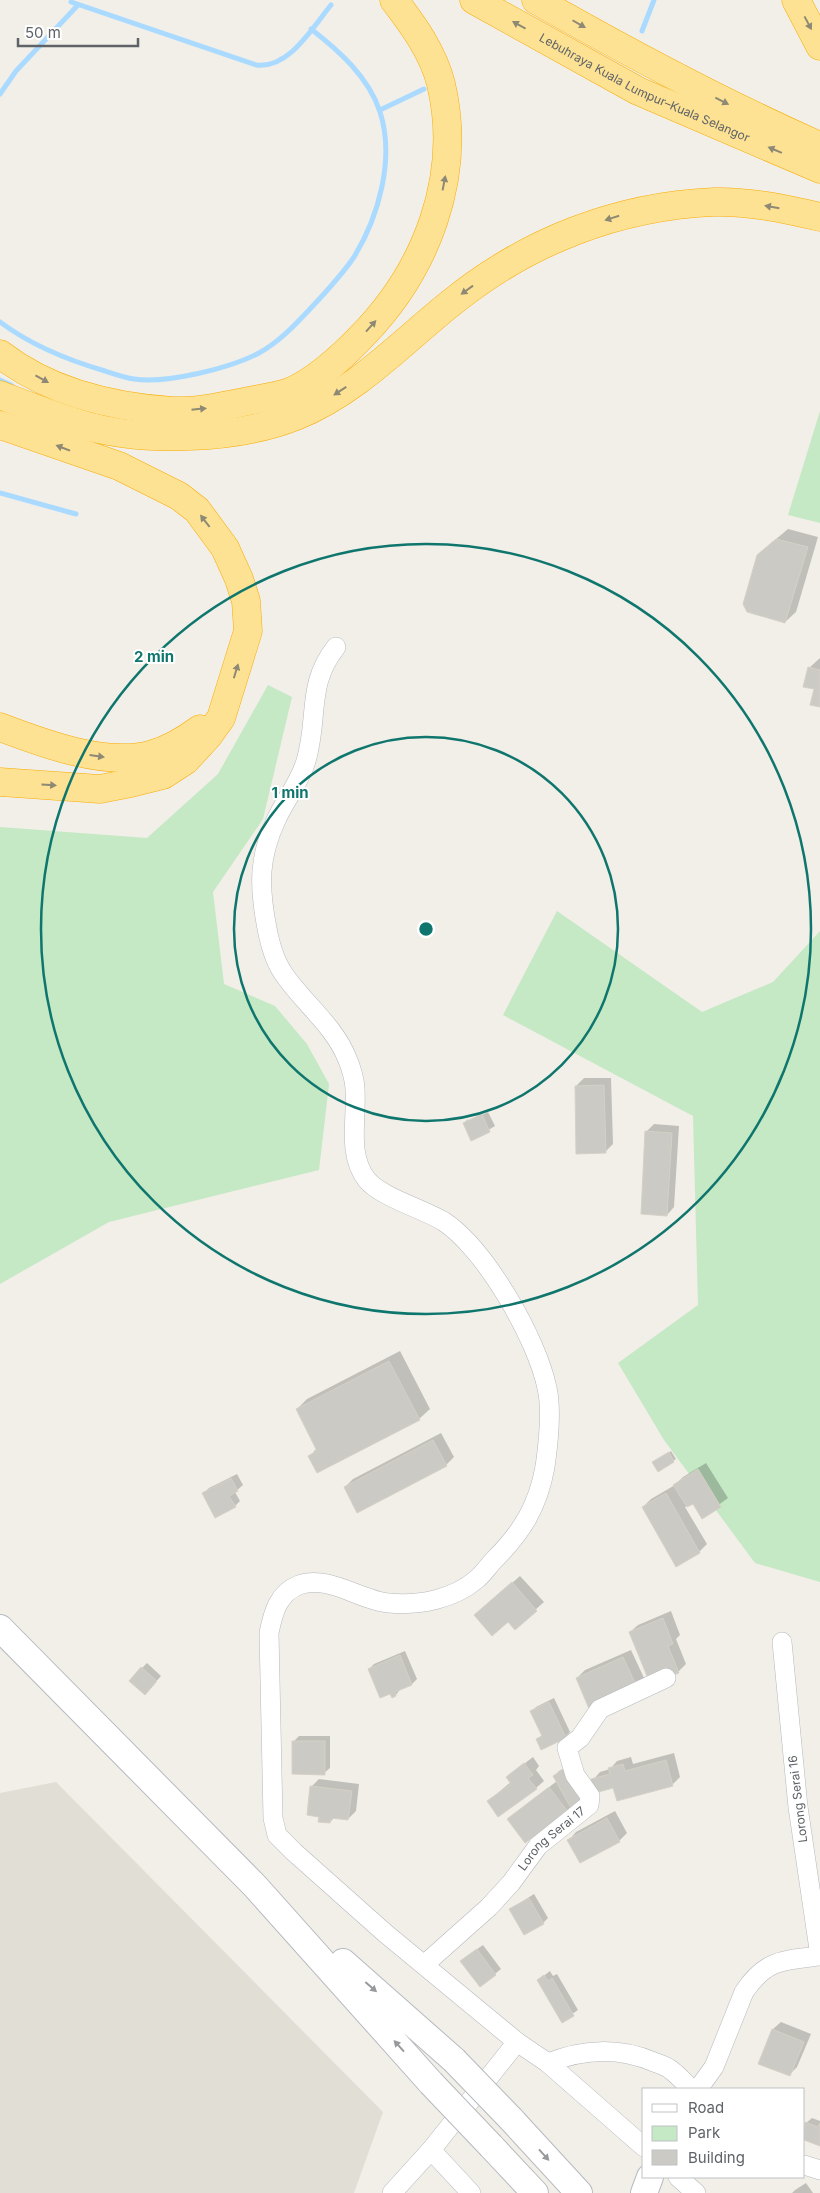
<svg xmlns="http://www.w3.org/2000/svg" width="820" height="2193" font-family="Inter,sans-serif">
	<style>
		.education { fill: #e1ded6 }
		.green { fill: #c5e8c5 }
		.shadow { fill: #0003 }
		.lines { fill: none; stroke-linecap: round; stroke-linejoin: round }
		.stream { stroke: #aadaff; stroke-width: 5 }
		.building { fill: #cccac5; stroke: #d6d1c6 }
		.minor-casing { stroke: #b5b8bc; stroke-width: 20 }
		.secondary-casing { stroke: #b6babf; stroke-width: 28 }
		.motorway-casing { stroke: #f9ab00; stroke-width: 29 }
		.minor { stroke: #fff; stroke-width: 19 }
		.secondary { stroke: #fff; stroke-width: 26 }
		.motorway { stroke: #fde293; stroke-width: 28 }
		.secondary-bridge-casing { stroke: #b6babf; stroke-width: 28; stroke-linecap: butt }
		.secondary-bridge { stroke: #fff; stroke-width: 26 }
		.oneway { fill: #8e8975 }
		.oneway2 { fill: #979a9d }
		.ring { fill: none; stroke: #0f766e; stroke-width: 2.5 }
		.labels { text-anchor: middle; stroke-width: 4; stroke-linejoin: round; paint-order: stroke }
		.street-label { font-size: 12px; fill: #5f6368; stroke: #fff }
		.centre { fill: #0f766e; stroke: #fff; stroke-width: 2.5 }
		.ring-label { font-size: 15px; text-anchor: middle; font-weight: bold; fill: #0f766e; stroke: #fff; stroke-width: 4; stroke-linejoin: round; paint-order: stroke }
	</style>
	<rect width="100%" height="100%" fill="#f1efe8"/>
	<path class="education" d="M56 1782 383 2112 354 2193H0V1793Z"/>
	<path class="green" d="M820 411V523L788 515Z
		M268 685 292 697 263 819 213 892 224 984 275 1006 307 1044 329 1084 319 1170 109 1222 0 1284V827L147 838 218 774Z
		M557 911 702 1012 773 982 820 931V1582L755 1563 664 1440 618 1363 698 1305 693 1116 503 1015Z"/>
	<path class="shadow" d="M788 529 818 537 796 612 785 622 769 545Z
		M820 658V706L809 668Z
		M584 1078H611L613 1144 605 1152 576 1086Z
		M487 1110 495 1126 472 1140 464 1123 468 1119V1122L488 1112 487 1110 469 1119Z
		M654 1124 679 1126 674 1207 667 1215 646 1132Z
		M400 1351 430 1409 419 1419 310 1456 317 1448 297 1409 307 1399Z
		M441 1433 454 1457 446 1465 345 1487 353 1479Z
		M671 1451 676 1459 658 1470 656 1460Z
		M706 1463 728 1498 702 1517 693 1502 685 1507 707 1544 699 1552 643 1507 651 1499 675 1485 683 1477Z
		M237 1474 243 1485 235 1492 240 1501 235 1506 204 1493 209 1488Z
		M520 1576 544 1602 515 1628 508 1620 483 1608Z
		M671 1611 680 1635 676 1639 686 1664 678 1672 665 1668 630 1632 638 1625Z
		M631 1650 645 1680 610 1696 577 1678 585 1670Z
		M405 1651 417 1679 412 1684 401 1688 396 1695 369 1669 374 1664Z
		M147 1663 161 1676 150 1688 142 1668Z
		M554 1698 570 1732 565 1737 537 1740 542 1735 531 1712 536 1707Z
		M299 1736H330V1768L324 1773 294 1741Z
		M674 1753 680 1777 672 1785 614 1786 593 1780 600 1772 610 1769 617 1761 631 1757 633 1764Z
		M533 1757 539 1766 536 1770 544 1781 536 1788 488 1801 511 1782 507 1777Z
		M572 1764 571 1807 567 1811 508 1819 557 1781 554 1776 559 1771Z
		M319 1779 359 1784 356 1811 348 1819 334 1818 330 1822 312 1786Z
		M615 1811 627 1833 619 1841 581 1862 569 1840 576 1832Z
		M534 1894 548 1918 543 1923 510 1909Z
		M483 1945 501 1969 480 1986 467 1956Z
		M550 1971 553 1976 557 1974 578 2010 562 2021 538 1980Z
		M781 2022 811 2034 797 2067 789 2075 773 2029Z
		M812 2118 820 2121V2144L804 2139 806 2123Z
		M806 2183 813 2193H792L795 2190Z"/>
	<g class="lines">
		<path class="stream" d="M71 2 256 65C289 69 312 28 331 5
			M642 31 654 0
			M0 94 16 71 78 5
			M380 110 424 89
			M0 322C32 346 67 360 105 371 114 374 125 378 134 379 166 384 231 368 259 353 279 342 295 325 310 309 325 293 342 275 354 257 379 216 395 158 380 112 369 77 338 50 311 29
			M0 380 11 385
			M0 493 76 514"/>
	</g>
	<path class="building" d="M776 539 808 547 785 623 747 612 743 604 757 555Z
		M808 667 820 670V707L810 705 814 689 803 687Z
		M604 1085 606 1153 576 1154 575 1086Z
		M482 1114 490 1132 471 1141 463 1123Z
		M645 1131 672 1133 667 1216 641 1214Z
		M389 1361 420 1420 317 1473 308 1456 317 1451 296 1409Z
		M433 1440 447 1466 357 1513 344 1487Z
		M669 1452 674 1462 658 1472 652 1462Z
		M698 1469 721 1507 702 1519 693 1504 687 1507 673 1485Z
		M231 1478 238 1491 229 1496 236 1507 215 1518 202 1493Z
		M666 1493 700 1553 676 1567 642 1507Z
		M512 1582 537 1611 515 1630 508 1622 492 1636 474 1615Z
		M663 1618 673 1644 668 1646 679 1673 668 1677 664 1669 647 1676 629 1632Z
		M400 1655 412 1685 395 1692 396 1696 392 1698 390 1694 380 1698 368 1669Z
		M623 1657 638 1689 618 1691 600 1699 603 1705 590 1711 576 1678Z
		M141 1667 157 1681 145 1695 129 1681Z
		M549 1702 566 1738 541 1750 536 1739 542 1736 530 1711Z
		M292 1741H325V1775L292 1774Z
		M666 1760 673 1786 617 1801 613 1788 595 1793 591 1779 610 1774 608 1768 623 1764 625 1771Z
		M524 1763 533 1775 528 1778 537 1789 498 1817 487 1801 511 1784 506 1777Z
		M566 1768 586 1802 572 1810 553 1776Z
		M310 1786 352 1791 348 1820 331 1818 330 1823 318 1822 319 1817 307 1815Z
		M549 1787 568 1812 525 1843 507 1819Z
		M607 1818 620 1842 580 1863 567 1840Z
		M529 1898 544 1924 524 1935 509 1909Z
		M477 1949 496 1975 480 1987 460 1961Z
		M544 1975 548 1981 552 1978 574 2016 562 2023 537 1980Z
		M772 2029 804 2042 790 2076 758 2064Z
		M805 2122 818 2127 820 2123V2146L804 2140Z"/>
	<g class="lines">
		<g class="minor-casing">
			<g id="minor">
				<path d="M336 647C306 685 319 717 306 761 300 782 285 800 276 820 259 857 259 884 266 923 269 941 273 958 283 973 303 1003 333 1024 347 1058 351 1067 355 1081 355 1090 357 1120 347 1155 367 1180 381 1197 423 1209 443 1221 485 1248 537 1339 547 1388 552 1409 548 1446 545 1467 538 1506 522 1532 495 1559 489 1565 484 1573 477 1579 454 1599 419 1606 389 1603 361 1601 328 1574 299 1585 278 1593 273 1613 269 1633L273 1818 277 1835 294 1852 385 1933 517 2042 548 2063 644 2147"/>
				<path id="s1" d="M425 1964 489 1907 511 1883 538 1846 589 1805 590 1796 575 1775 567 1748 580 1738 600 1709 666 1678"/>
				<path d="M548 2063C582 2049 619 2047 654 2062 659 2064 667 2066 671 2070 678 2075 685 2083 691 2089"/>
				<path d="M698 2089 714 2067 744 1992C766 1959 784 1960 820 1956L798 1807 782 1642"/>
				<path d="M431 2150 471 2193"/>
				<path d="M804 2165 820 2170"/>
				<path d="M678 2177 696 2193"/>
				<path d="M392 2193 431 2150 517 2042"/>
			</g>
		</g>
		<g class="secondary-casing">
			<path id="secondary" d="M0 1628 255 1886 431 2083
				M343 1962 454 2060
				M511 2119 579 2193
				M491 2146 535 2193
				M644 2193 650 2177"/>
		</g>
		<g class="motorway-casing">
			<g id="motorway">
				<path id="s2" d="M474 0 638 91 820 169"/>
				<path d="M536 0C629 53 722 103 820 146"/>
				<path d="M796 0 820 46"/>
				<path d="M0 354C49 392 112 407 173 411 199 412 228 405 254 400 265 398 277 396 287 393 312 384 343 356 361 337 426 271 463 177 441 84 433 52 413 25 394 0"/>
				<path d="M0 395C26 405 53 416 80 424 142 443 236 440 296 416 356 392 402 342 451 303 526 242 617 206 714 202 749 201 786 209 820 217"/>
				<path d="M0 425 119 466 179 496 197 510 225 548 239 579 246 601 248 631 221 718 208 736 186 760 163 775 131 783 100 789 0 782"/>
				<path d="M0 727C42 743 108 768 153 754 171 749 185 740 200 729"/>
			</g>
		</g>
		<use href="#minor" class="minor"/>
		<use href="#secondary" class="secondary"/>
		<use href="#motorway" class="motorway"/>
		<g class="secondary-bridge-casing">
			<path id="secondary-bridge" d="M454 2060 511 2119
				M431 2083 491 2146"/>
		</g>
		<use href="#secondary-bridge" class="secondary-bridge"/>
	</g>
	<defs><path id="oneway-solid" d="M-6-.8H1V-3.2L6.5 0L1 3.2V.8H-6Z" transform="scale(1.25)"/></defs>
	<g class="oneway">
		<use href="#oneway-solid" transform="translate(808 23) rotate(62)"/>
		<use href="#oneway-solid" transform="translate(579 24) rotate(30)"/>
		<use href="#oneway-solid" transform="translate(519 25) rotate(-151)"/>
		<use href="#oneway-solid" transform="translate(722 101) rotate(27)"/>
		<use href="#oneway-solid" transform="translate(775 150) rotate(-157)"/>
		<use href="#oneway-solid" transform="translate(444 183) rotate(-79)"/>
		<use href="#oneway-solid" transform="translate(772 207) rotate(-170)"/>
		<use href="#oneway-solid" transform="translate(612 218) rotate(163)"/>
		<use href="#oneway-solid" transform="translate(467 290) rotate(144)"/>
		<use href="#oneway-solid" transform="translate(371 326) rotate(-48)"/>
		<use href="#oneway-solid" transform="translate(42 379) rotate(29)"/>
		<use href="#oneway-solid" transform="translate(340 391) rotate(147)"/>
		<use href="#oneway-solid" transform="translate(199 409) rotate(-6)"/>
		<use href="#oneway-solid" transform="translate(63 448) rotate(-159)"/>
		<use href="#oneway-solid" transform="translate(205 521) rotate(-128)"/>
		<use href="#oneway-solid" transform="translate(236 671) rotate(-73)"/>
		<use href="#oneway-solid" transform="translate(97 756) rotate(8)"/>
		<use href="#oneway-solid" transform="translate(49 785) rotate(4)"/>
	</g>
	<g class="oneway2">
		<use href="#oneway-solid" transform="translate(371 1987) rotate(41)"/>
		<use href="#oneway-solid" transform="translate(399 2046) rotate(-132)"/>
		<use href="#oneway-solid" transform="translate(544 2155) rotate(48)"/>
	</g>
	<g class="ring">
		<circle cx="426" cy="929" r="192"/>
		<circle cx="426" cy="929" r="385"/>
	</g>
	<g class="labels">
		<g class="street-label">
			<text dy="4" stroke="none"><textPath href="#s2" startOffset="192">Lebuhraya Kuala Lumpur–Kuala Selangor</textPath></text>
			<text transform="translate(798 1799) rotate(-97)" y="4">Lorong Serai 16</text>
			<text dy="4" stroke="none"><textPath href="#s1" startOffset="179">Lorong Serai 17</textPath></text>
		</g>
	</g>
	<circle cx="426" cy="929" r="8" class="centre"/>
	<g class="ring-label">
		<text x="154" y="662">2 min</text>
		<text x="290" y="798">1 min</text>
	</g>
	<rect x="642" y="2088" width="162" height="90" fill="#ffffff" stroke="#bfc1c3"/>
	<rect x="652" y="2104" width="25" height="8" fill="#ffffff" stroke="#bfc1c3"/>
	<text x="688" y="2113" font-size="15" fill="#5f6368">Road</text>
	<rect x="652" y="2126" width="25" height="15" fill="#c5e8c5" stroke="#bfc1c3"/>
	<text x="688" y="2138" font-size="15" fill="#5f6368">Park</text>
	<rect x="652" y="2150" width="25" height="15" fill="#cccac5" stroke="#bfc1c3"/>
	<text x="688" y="2163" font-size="15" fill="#5f6368">Building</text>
	<path d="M18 38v8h120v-8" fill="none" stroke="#5f6368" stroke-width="2.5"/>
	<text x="25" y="38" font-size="15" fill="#5f6368" stroke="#ffffff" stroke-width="4" paint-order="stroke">50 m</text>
</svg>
